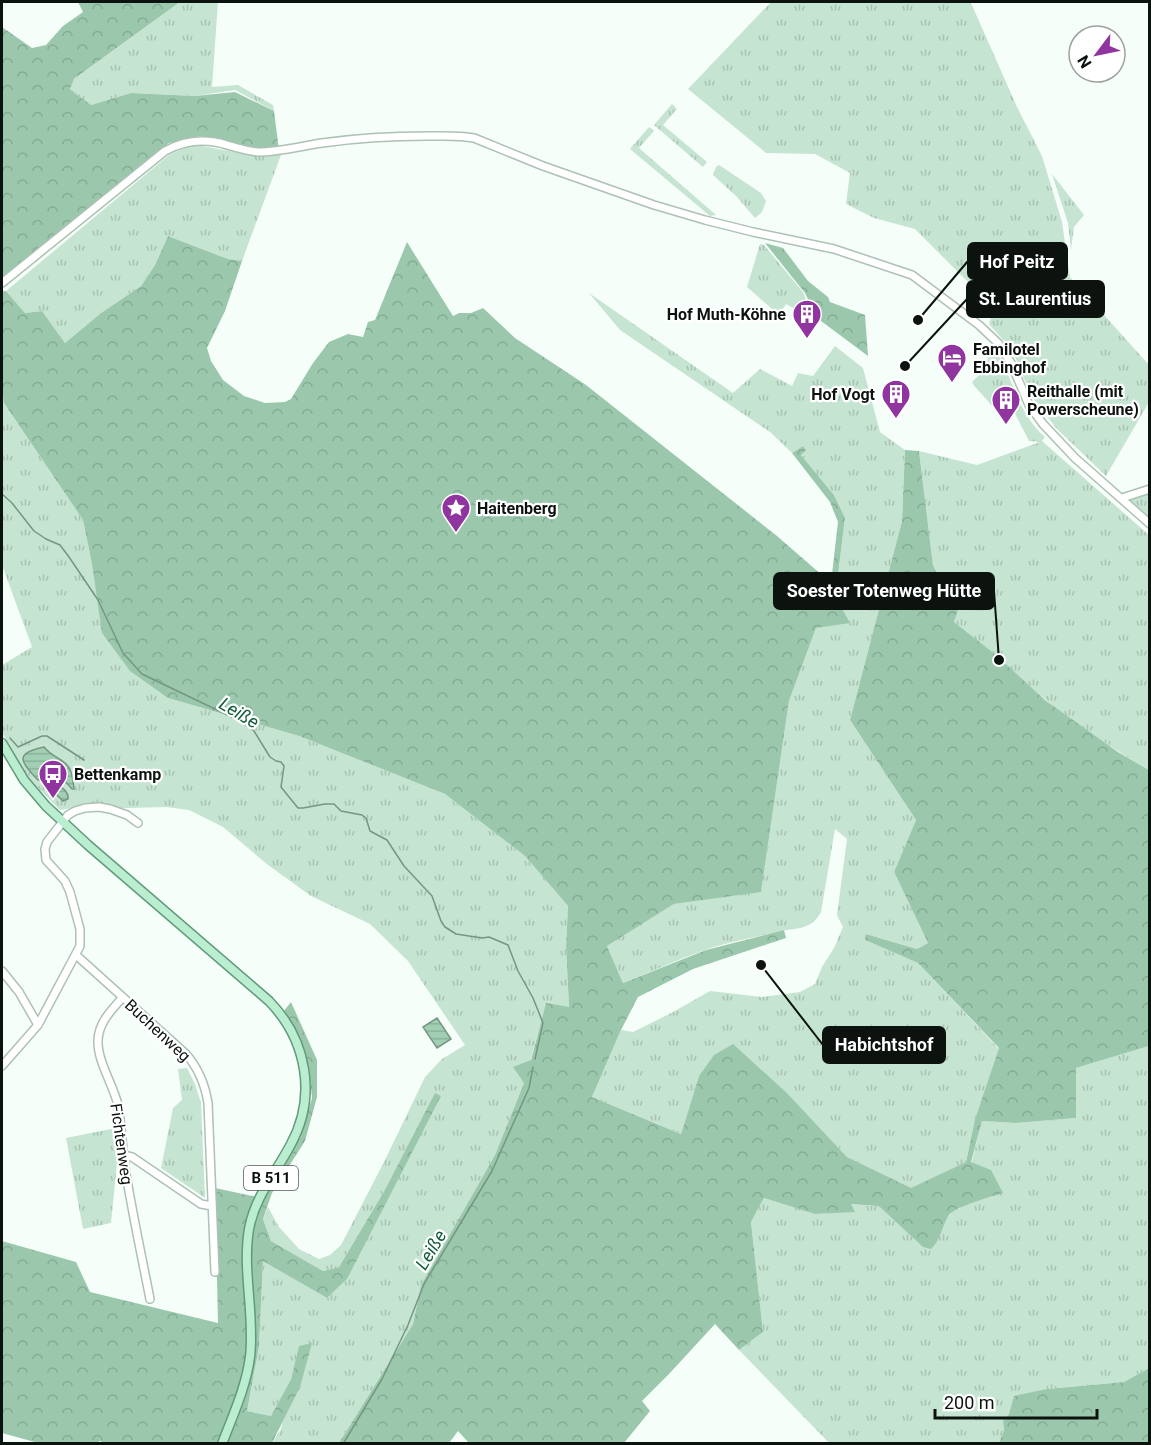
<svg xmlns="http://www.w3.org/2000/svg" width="1151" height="1445" font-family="Roboto,sans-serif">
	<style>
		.grass { fill: url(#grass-tufts) }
		.forest { fill: url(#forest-crowns) }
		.pitch { fill: #c6e4d2 }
		.water { fill: url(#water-rules); stroke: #749782; stroke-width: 1.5 }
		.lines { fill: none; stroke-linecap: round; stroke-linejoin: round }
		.stream { stroke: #749782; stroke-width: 1.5 }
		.minor-casing { stroke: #adc1b5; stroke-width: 10 }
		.major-casing { stroke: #609a7a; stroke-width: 11 }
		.minor { stroke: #fff; stroke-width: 7 }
		.major { stroke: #bbeed1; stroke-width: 8 }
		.labels { text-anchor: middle; stroke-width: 4.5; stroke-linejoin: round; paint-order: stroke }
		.shield { fill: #fff; stroke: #555a57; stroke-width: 1.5 }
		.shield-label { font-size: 15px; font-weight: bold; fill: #0c130f }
		.poi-label { font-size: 16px; font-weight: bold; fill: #0c130f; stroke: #fff; text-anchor: start }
		.street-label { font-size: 16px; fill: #0c130f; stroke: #fff }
		.water-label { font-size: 18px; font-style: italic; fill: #125e3c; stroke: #fff }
		.leader { fill: none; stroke: #0c130f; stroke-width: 2 }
		.callout-dot { fill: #0c130f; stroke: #fff; stroke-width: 2 }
		.callout { fill: #0c130f; stroke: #0c130f; stroke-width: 2 }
		.callout-label { font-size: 18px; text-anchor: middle; font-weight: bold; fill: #fff }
	</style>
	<defs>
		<pattern id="grass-tufts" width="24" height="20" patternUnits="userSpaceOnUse" patternTransform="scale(1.5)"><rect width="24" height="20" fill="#c6e4d2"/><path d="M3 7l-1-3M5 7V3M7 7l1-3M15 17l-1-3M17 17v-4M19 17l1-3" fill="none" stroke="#a9c3b3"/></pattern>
		<pattern id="forest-crowns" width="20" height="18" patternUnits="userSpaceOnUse" patternTransform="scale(1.5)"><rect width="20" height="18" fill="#9bc8ad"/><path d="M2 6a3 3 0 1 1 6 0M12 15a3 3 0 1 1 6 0" fill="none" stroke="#84ab94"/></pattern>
		<pattern id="water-rules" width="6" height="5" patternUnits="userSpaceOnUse" patternTransform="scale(1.5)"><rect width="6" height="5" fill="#a1cfb4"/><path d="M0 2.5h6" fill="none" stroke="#89b19a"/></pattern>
	</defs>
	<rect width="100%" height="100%" fill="#f6fef9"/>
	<path class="grass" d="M180 2H218L212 87 238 85 273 105 274 111 235 90 195 96 131 93 91 105 70 89 73 80Z
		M771 2H970L971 3 1017 107 1042 156 1062 222 1070 277 1149 365V402L1106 476 1057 429 1032 397 1012 350 989 324 994 308 915 229 874 218 846 204 850 173 815 154 766 153 688 89Z
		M672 104 677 109 663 125 707 162 703 167 654 125Z
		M649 127 654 131 639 148 716 215 710 216 630 149Z
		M197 145 256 156 281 155 242 261 228 259 168 236 155 265 141 286 101 313 65 343 42 311 25 313 6 291 169 155 184 148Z
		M719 165 761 193 766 201 762 212 755 218 736 196 713 175 716 167Z
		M1052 174 1084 215 1074 227 1071 250 1068 223Z
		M760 244 764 245 803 292 814 320 786 304 779 315 747 287Z
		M589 293 733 393 760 369 792 386 798 373 813 376 835 346 863 368 880 432 905 450 902 521 850 720 916 820 894 872 928 943 917 949 867 934 865 940 918 963 999 1049 975 1119 966 1162 911 1189 847 1157 788 1094 699 1076 681 1134 592 1097 621 1030 633 1032 673 1012 710 991 762 997 800 992 815 984 822 967 834 948 843 927 837 915 847 839 835 829 821 912C810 932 795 927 777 932 753 938 728 942 705 950 677 960 650 972 623 983L607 946 674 904 761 891 789 701 816 628 849 622 838 601V575L845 518 834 495 801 455 805 450 803 446 792 453 770 432 620 330Z
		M997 352C1014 381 1018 414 1045 437L1042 441 1149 535V770C1114 749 1078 726 1046 700 1014 675 986 646 954 622L960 604 942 584 933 565 919 451 977 465 1040 442 1029 441 1008 400 1004 398C999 399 996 404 991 405 986 397 974 388 972 382L979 375 978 371 973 369 987 361 988 359 986 353Z
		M2 389 4 403 83 520 92 564 168 698 299 736 445 794 525 856 568 906 566 947 569 1008 546 1004 524 1083 495 1155 421 1285 413 1324 339 1443H272L281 1429 299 1346 291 1379 271 1416 247 1411 259 1347 263 1260 327 1298 347 1279 386 1188 339 1267 323 1271 271 1241 263 1219 268 1207 279 1227 299 1249 319 1259 330 1255 341 1245 385 1160 425 1077 442 1059 465 1045 408 961 370 924 311 896 268 865 223 827 189 810 166 807 92 809V805L60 810 26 776 2 732V665L32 647 2 565Z
		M1149 493V503L1148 504 1149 505V518L1130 500Z
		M1149 1046V1368L1124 1382 1047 1389 1009 1414 1003 1421 1004 1430 999 1443 830 1444 739 1350 763 1332 751 1222 764 1198 816 1214 854 1211 850 1204 877 1206 948 1217 952 1212 960 1208 982 1121 1015 1123 1076 1118V1068Z
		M187 1068 195 1084 201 1103 205 1198 161 1168 173 1108 182 1100 178 1069Z
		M116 1128 118 1153 111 1223 83 1229 66 1138Z"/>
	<path class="forest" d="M78 2H180L74 79 70 89 91 105 131 93 195 96 235 92 274 111 279 150H252L201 136 169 143 2 282V27L32 48 46 45 63 26 83 12Z
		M168 236 228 259 242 261 225 311 207 348 211 361 223 380 244 396 265 403 285 402 291 399 313 363 329 342 348 334 363 337 368 322 375 320 407 242 453 316 459 313H471L483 308 515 338 586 385 777 536 831 583 838 522 830 502 792 453 803 446 806 450 801 455 834 495 845 518 838 575V601L850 623 816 628 789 701 761 892 674 904 607 946 623 983 706 950 784 930 786 938 693 969 638 997 621 1030 592 1097 681 1134 699 1076 714 1055 733 1044 788 1094 847 1157 911 1188 966 1162 975 1119 999 1048 918 963 865 940 866 934 917 949 928 943 894 872 916 820 850 720 902 521 905 450 919 451 933 565 942 584 960 604 954 622 996 655 1045 700 1118 752 1149 770V1046L1076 1068V1118L1015 1123 982 1121 971 1162 991 1170 1003 1193C990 1197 957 1206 949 1215 942 1225 941 1240 931 1249L923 1247 880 1207 877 1206 851 1204 855 1212 815 1214 764 1198 751 1222 763 1332 739 1350 715 1324 669 1374 642 1401 650 1411 624 1443H469L458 1431 449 1443H339L413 1324 421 1285 495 1155 524 1083 513 1067 531 1060 546 1003 569 1007 566 947 568 906 525 856 445 794 299 736 168 698 130 671 102 633 92 564 83 520 4 403 2 389V291H6L25 313 42 311 65 343 101 313 141 286 155 265Z
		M765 243 783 248 808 281 828 297 830 302 865 315 868 356 817 318 805 293Z
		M291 1002 317 1060V1097L305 1141 272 1193 263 1219 271 1241 323 1271 339 1267 386 1188 435 1093 441 1096 347 1279 327 1298 263 1261 259 1347 247 1411 271 1416 291 1379 299 1346 312 1343 300 1387 272 1443 108 1444 99 1441 97 1444H42L2 1433V1241L76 1262 90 1292 218 1323 215 1188 257 1197 300 1138 312 1098 309 1067 297 1032 283 1012Z
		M1149 1368V1443H999L1004 1430 1003 1421 1009 1414 1014 1396 1047 1389 1124 1382Z"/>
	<path class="pitch" d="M1096 494 1102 501 1088 514 1082 507Z"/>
	<path class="water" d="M44 747C52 757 61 758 67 765 73 771 73 782 74 789H72C58 772 57 780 38 780 19 761 15 753 44 747Z
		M56 784C62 787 69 792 68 799L63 801 51 789V786Z
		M437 1018 451 1039 437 1048 423 1027Z"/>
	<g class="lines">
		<path class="stream" d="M2 494 12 503 34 531 46 539 60 545 69 557 98 600 123 653 142 674 242 722 254 731 270 757 276 761 281 762 284 766 281 787 298 808H303L325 804H334L341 811 362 815 366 818 370 831 387 840 404 866 432 896 441 921 445 927 456 934 482 938 489 937 508 945 518 971 533 998 543 1023 535 1059
			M10 738 18 747 42 736H47L84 760
			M343 1444 382 1379 408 1325 424 1284 492 1171 529 1088 533 1067"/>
		<g class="minor-casing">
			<path id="minor" d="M2 283 165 151C185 140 205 138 227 145 237 148 248 151 258 152 280 152 301 146 322 143 357 138 393 136 428 136 443 136 459 135 474 138L543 166 654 205 705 220 753 232 834 249 912 275 979 325 998 343 1011 363 1029 405 1043 424 1075 458 1150 524
				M1122 499 1125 497 1150 489
				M76 955 186 1054C199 1069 205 1084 208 1103L215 1272
				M2 971 19 992 38 1025
				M122 998C111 1011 99 1022 98 1040 97 1061 113 1084 118 1105 122 1128 122 1151 126 1174 133 1216 142 1258 150 1299
				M2 1066 38 1025 80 946V929L70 892 65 881 46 860 45 849 47 842 68 815 75 811 85 808 99 807 110 809 127 815 138 823
				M123 1155 132 1157 201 1204 212 1206"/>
		</g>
		<g class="major-casing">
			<path id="major" d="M2 743 24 780 46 806 88 845 269 1001C307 1040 317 1096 291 1144 276 1173 255 1196 249 1229 242 1271 255 1315 250 1357 246 1387 233 1415 222 1444"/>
		</g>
		<use href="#minor" class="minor"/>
		<use href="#major" class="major"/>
	</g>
	<defs>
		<g id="building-pin" transform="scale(1.5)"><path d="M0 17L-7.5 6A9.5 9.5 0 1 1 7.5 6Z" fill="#9035a0" stroke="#fff"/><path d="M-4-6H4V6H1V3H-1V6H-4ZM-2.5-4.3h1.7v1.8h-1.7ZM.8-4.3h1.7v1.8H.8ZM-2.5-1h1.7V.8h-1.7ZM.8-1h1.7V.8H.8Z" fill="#fff"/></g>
		<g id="hotel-pin" transform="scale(1.5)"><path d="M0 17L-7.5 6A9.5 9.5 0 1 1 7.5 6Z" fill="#9035a0" stroke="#fff"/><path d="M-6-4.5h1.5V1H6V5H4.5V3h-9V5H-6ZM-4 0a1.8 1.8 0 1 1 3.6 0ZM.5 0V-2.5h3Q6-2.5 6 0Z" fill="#fff"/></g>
		<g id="sight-pin" transform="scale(1.5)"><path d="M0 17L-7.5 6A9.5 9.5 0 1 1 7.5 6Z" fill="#9035a0" stroke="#fff"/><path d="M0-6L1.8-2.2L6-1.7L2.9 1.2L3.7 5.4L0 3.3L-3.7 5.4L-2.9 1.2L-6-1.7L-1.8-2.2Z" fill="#fff"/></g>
		<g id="bus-pin" transform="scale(1.5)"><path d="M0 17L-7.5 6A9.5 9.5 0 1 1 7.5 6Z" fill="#9035a0" stroke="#fff"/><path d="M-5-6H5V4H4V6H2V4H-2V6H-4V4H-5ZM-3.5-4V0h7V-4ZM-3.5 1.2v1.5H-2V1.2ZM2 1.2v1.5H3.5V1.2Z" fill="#fff"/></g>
	</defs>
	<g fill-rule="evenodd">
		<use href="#building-pin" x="807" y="314"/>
		<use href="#hotel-pin" x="952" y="358"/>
		<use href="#building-pin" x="896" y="394"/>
		<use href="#building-pin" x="1006" y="400"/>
		<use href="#sight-pin" x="456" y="508"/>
		<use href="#bus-pin" x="53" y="774"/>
	</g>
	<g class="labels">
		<rect class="shield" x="244" y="1166" width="54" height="24" rx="4.5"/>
		<g class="shield-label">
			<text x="271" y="1183">B 511</text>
		</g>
		<g class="poi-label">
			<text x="786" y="320" text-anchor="end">Hof Muth-Köhne</text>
			<text x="973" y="355">Familotel<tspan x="973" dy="18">Ebbinghof</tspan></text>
			<text x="1027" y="397">Reithalle (mit<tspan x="1027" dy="18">Powerscheune)</tspan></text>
			<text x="875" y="400" text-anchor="end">Hof Vogt</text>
			<text x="477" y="514">Haitenberg</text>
			<text x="74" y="780">Bettenkamp</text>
		</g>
		<g class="street-label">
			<text transform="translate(158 1030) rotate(43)" y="6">Buchenweg</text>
			<text transform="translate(122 1144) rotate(82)" y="6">Fichtenweg</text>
		</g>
		<g class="water-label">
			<text transform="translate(239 713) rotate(31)" y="6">Leiße</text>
			<text transform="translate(431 1250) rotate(-59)" y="6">Leiße</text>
		</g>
	</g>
	<path class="leader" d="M918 320L968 261M905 366L967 299M999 660L994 591M761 965L823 1045"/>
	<g class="callout-dot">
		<circle cx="918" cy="320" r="6"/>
		<circle cx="905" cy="366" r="6"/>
		<circle cx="999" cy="660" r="6"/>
		<circle cx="761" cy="965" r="6"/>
	</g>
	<g class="callout">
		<rect x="968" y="243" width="99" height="36" rx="6"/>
		<rect x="967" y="281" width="137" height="36" rx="6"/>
		<rect x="774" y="573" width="220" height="36" rx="6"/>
		<rect x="823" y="1027" width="122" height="36" rx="6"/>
	</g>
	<g class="callout-label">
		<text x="1017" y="268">Hof Peitz</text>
		<text x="1035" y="305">St. Laurentius</text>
		<text x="884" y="597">Soester Totenweg Hütte</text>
		<text x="884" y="1051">Habichtshof</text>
	</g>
	<rect width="1151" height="1445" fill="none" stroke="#0c130f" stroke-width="6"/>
	<g transform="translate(1097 54) rotate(238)"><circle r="28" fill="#ffffff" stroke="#9ea19f" stroke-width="1.5"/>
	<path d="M0-4.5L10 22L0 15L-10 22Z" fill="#9035a0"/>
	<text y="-9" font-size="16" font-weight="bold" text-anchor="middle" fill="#0c130f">N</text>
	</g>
	<path d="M935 1409v9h162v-9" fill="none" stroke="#0c130f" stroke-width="3"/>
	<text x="944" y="1409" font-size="18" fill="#0c130f" stroke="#ffffff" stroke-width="4.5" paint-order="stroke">200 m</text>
</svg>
